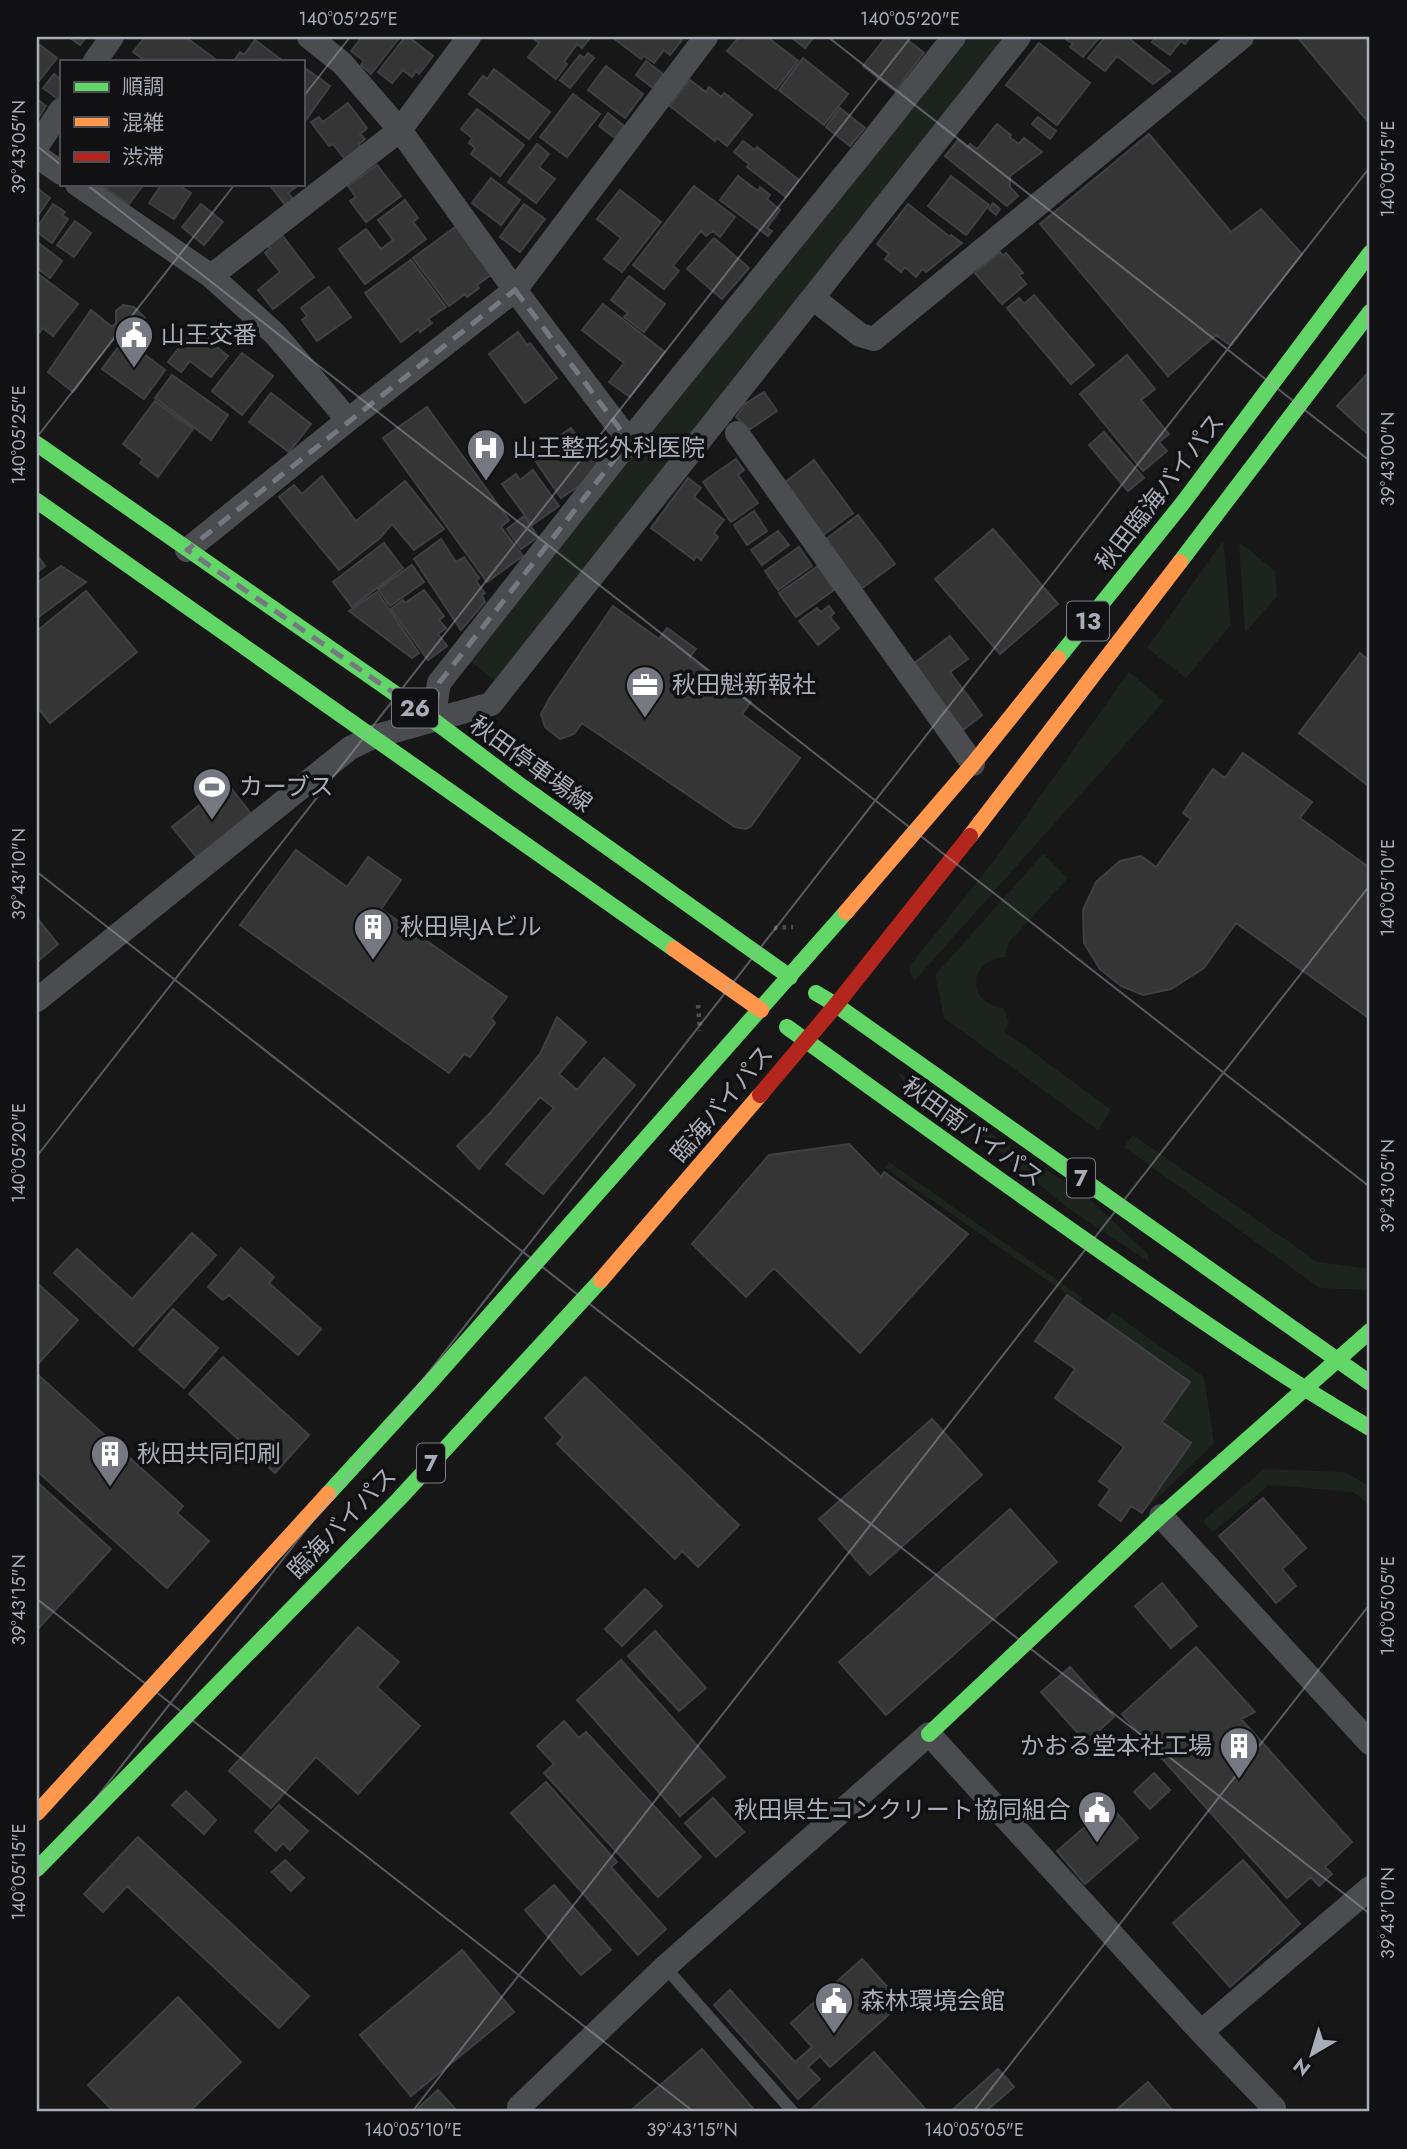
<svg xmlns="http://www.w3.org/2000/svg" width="1407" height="2149" font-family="Jost,'Noto Sans JP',sans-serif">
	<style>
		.green { fill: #1d241e }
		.building { fill: #353536; stroke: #3f4043; stroke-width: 2 }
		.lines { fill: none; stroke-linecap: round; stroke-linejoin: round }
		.path { stroke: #4d4e52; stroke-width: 4.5; stroke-dasharray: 3.5 5; stroke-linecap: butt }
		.lane { stroke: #4b4c50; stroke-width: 12 }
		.street { stroke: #4b4c50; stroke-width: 24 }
		.fast { stroke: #63d668; stroke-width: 16 }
		.slow { stroke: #ff974d; stroke-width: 16 }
		.jam { stroke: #b3261e; stroke-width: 16 }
		.marked { fill: none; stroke: #757880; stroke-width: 5; stroke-dasharray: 14 9; stroke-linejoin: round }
		.ticks { fill: none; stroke: #a8adb8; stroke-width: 2; stroke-opacity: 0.45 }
		.labels { text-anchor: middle; stroke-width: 7; stroke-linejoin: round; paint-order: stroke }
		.shield { fill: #111113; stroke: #7b7e86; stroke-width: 2 }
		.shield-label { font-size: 23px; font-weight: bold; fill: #a8adb8 }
		.poi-label { font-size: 24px; fill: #a8adb8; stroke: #111113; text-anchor: start }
		.street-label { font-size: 24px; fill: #a8adb8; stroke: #111113 }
		.neatline { fill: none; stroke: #a8adb8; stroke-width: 2.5 }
		.ticks-label { font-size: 18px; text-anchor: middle; fill: #a8adb8 }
	</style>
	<rect width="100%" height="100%" fill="#171717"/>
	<path class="green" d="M966 37H1014L497 683 466 657Z
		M1223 541 1231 625 1186 678 1147 648Z
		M1239 542 1275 571 1277 596 1245 633Z
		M1129 672 1164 701 915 980 910 973 909 967 996 858Z
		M1043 854 1068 878 1010 941 1005 957C968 959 966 1004 1003 1008L1009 1022 1004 1031 1111 1110 1098 1130 944 1018 935 975Z
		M898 1072 1086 1196 1148 1254V1261L1068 1208 975 1132 902 1080Z
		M1133 1135 1318 1262 1370 1269V1290L1320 1288 1124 1147Z
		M889 1162 1083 1298 1080 1303 885 1168Z
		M1112 1312 1204 1377 1214 1443 1142 1513 1191 1443 1162 1422 1105 1322Z
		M1264 1469 1345 1472 1370 1487V1505L1353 1492 1269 1485 1213 1532 1203 1521Z"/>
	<path class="building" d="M69 37H86L80 45Z
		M145 37H190L188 39 218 61H146L133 52Z
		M362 37H400L371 74 361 65 364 61 351 51Z
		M405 37H409L433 56 419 74 416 71 412 77 403 70 392 83 378 72Z
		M531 37H591L582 48 577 44 564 62 567 64 556 79 528 57 539 43Z
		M612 37H677L682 40 670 55 664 50 654 63 644 56 641 59Z
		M739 37H767L798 61 776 89 727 51Z
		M791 37H814L805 48Z
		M886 37H904L924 53 895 91 863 66Z
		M1063 37H1100L1083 57 1070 47 1073 44Z
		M1105 37H1127L1170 71 1153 84 1117 56 1105 71 1088 58Z
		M1156 37H1190L1185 44 1181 41 1170 55 1152 42Z
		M1301 37H1364L1370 44V124L1299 39Z
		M255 40 283 61H234L240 52 244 55Z
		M1039 43 1090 83 1057 125 1006 85Z
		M40 45 57 58 38 82 37 49Z
		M588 53 594 58 570 88 560 80 580 55 584 58Z
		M803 58 848 94 824 125 779 90Z
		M646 61 663 74 653 88 636 75Z
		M606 66 643 94 625 118 588 90Z
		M305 68 330 86 303 124V71Z
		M494 69 550 112 529 139 469 94 483 76 487 79Z
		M54 74 61 80V96L58 99 43 88Z
		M690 80 706 92 709 87 721 97 724 93 752 115 727 146 717 138 715 141 670 106Z
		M573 94 600 114 567 157 540 137Z
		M37 99 46 106 37 120Z
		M348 103 367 128 360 134 365 139 359 144 363 150 347 162 333 144 329 146 311 122 319 117 323 122Z
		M840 108 865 128 850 146 826 127Z
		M477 109 524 145 500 176 471 154 475 148 469 143 472 138 461 129Z
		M608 113 624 126 615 138 599 126Z
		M1038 117 1056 131 1050 139 1032 124Z
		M997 124 1011 135 1009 137 1019 144 1024 138 1042 152 1010 176V187L1018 196 1007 206 945 156 958 140 967 148 970 144 977 149Z
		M1149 134 1231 232 1261 209 1302 254 1230 345 1216 335 1168 376 1040 224Z
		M743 141 755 150 757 147 799 180 786 197 747 167 749 164 734 152Z
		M537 144 549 154 539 167 555 179 536 203 508 182Z
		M377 165 401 196 366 222 350 201 356 197 348 186Z
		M738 176 758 191 760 187 770 195 767 199 780 210 767 228 772 231 768 236 720 200Z
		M951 176 989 205 966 235 928 206Z
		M491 178 520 200 501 225 472 203Z
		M100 184H144L129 204Z
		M162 184H177L191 193 174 219 149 203Z
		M269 184H300L288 193 294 200 286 206Z
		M694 186 735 217 720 237 713 231 706 236 701 231 673 266 679 271 664 289 633 265Z
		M37 188 50 198 37 217Z
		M620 190 661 222 622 272 604 259 621 238 597 219Z
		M405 200 418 218 413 222 426 239 365 284 339 249 366 229 381 249 393 240 378 220Z
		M993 203 1000 209 996 215 989 209Z
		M53 204 65 212 62 215 68 219 52 243 37 232V228Z
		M201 204 223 222 204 245 182 227Z
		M524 204 545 219 520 252 500 237Z
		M908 204 950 237 951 235 962 243 926 272 922 269 916 277 905 267 901 272 885 259 889 254 877 244Z
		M75 221 91 233 74 257 57 245Z
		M458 225 494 273 477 285 479 288 467 297 465 294 449 306 413 258Z
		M282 235 314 277 273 309 258 290 280 272 265 253 270 248 268 246Z
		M714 238 749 268 722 299 687 269Z
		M40 244 62 261 50 278 37 268V248Z
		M1000 252 1003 256 1006 253 1023 273 1019 275 1026 284 1002 304 975 273Z
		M411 260 446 307 428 319 432 323 420 332 418 329 401 342 365 293Z
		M37 273 78 304 53 336 43 328 40 332 37 329Z
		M629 276 665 304 644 332 624 317 628 313 611 300Z
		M329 287 351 317 317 341 302 320 307 316 301 308Z
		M1034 295 1094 365 1071 384 1007 308 1019 298 1024 304Z
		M603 304 665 352 630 397 609 382 624 363 582 330Z
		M123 305 134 307 145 318 141 330 129 336 120 329 73 392 48 372 91 310 112 327 116 323V311Z
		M198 323 212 334 207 339 228 356 211 377 190 361 181 372 168 362Z
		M518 332 527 345 530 343 557 378 525 403 489 354Z
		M124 339 165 370 144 399 102 369Z
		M242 353 273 376 242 415 212 391Z
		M1127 355 1155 389 1141 400 1169 434 1159 442 1167 451 1143 471 1080 394Z
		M1370 371V436L1337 406Z
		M172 375 228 415 211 440 155 398Z
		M764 392 777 411 743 434V424L736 417 745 404Z
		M271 393 311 424 289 452 249 422Z
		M155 401 193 429 158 477 140 463 143 459 123 444Z
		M427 407 509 520 501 527 523 556 487 582 383 438Z
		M571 428 598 464 583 483 561 498 532 456Z
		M1104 432 1144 478 1128 491 1089 445Z
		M736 459 744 470 738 475 758 503 731 522 703 482Z
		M814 460 853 513 823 535 784 483Z
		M533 470 559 506 532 525 502 484 516 474 520 480Z
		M322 476 356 521 405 481 444 529 414 550 392 524 380 538 339 570 279 497 294 485 302 494Z
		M688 478 701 488 694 497 724 520 714 533 718 537 701 560 696 556 694 560 651 528Z
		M754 511 767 531 747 545 734 525Z
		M858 515 895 564 862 588 825 540Z
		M524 516 538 537 521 549 507 529Z
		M993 529 1058 604 1000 654 935 579Z
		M778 531 789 545 762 565 751 550Z
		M441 539 456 562 464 557 479 578 476 581 485 593 482 595 485 602 461 630 414 559Z
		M384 543 403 568 352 607 333 582Z
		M799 547 812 566 778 590 765 571Z
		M37 555 45 566 37 572Z
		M412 565 424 582 390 606 378 589Z
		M61 566 86 582 37 618V583Z
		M818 566 834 590 796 617 779 593Z
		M424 590 444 616 439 620 446 628 438 634 447 646 428 660 391 609 403 600 405 603Z
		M86 591 137 652 50 723 37 707V631Z
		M377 592 419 653 412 658 349 611Z
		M613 606 659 639 667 628 696 649 689 658 751 702 742 714 800 758 751 826 746 829 735 827 582 723 574 734 560 739 545 727 541 714 549 699Z
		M829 606 834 613 830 617 839 628 818 645 799 621 817 608 821 612Z
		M950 636 968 659 950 672 982 715 963 730 913 664Z
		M1360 653 1370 661V787L1299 733Z
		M1243 753 1312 802 1300 818 1370 868V1019L1236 923 1204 968 1171 989 1143 995 1121 986 1100 969 1084 943 1083 910 1096 882 1120 861 1141 856 1156 867 1191 819 1183 813 1213 769 1225 778Z
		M227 783 252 815 198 859 172 827Z
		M296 850 347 887 368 857 401 880 381 909 507 997 491 1018 495 1023 470 1057 464 1054 449 1073 240 925Z
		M37 918 58 944 37 962Z
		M557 1017 586 1042 559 1074 577 1090 604 1058 635 1085 543 1194 506 1164 554 1108 540 1097 479 1169 457 1146 491 1112 540 1054Z
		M849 1144 881 1177 884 1172 968 1234 860 1353 774 1268 746 1297 692 1244 769 1155Z
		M192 1233 216 1255 133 1346 54 1273 77 1249 132 1299Z
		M241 1248 274 1277 269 1283 321 1329 298 1355 229 1295 223 1300 208 1287Z
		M37 1283 78 1320 37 1365Z
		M1067 1295 1190 1382 1162 1422 1191 1443 1142 1513 1131 1506 1121 1521 1099 1505 1110 1489 1099 1481 1124 1447 1055 1398 1075 1369 1035 1341Z
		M173 1309 218 1348 184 1388 139 1350Z
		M223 1357 309 1435 275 1473 189 1394Z
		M37 1374 183 1506 177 1513 209 1541 167 1588 37 1471Z
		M585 1377 739 1525 698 1567 682 1551 675 1559 557 1444 563 1437 545 1418Z
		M932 1419 982 1475 870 1575 819 1519Z
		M37 1482 111 1549 37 1630Z
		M1263 1498 1306 1548 1282 1569 1296 1586 1276 1603 1219 1536Z
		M1010 1509 1057 1562 886 1715 839 1662Z
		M1162 1583 1197 1626 1171 1648 1135 1606Z
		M645 1589 662 1606 622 1646 605 1629Z
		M358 1627 399 1662 377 1687 420 1726 358 1794 316 1757 271 1808 229 1771Z
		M655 1631 706 1688 679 1711 628 1656Z
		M1196 1647 1255 1712 1241 1719 1352 1842 1325 1867 1332 1874 1319 1886 1311 1877 1287 1898 1122 1714Z
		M621 1660 725 1777 680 1816 577 1700Z
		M1070 1667 1114 1717 1086 1742 1041 1692Z
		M564 1721 579 1738 586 1732 701 1857 658 1897 544 1773 554 1764 537 1746Z
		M1154 1773 1170 1790 1150 1809 1134 1792Z
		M546 1782 617 1862 611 1867 666 1929 638 1955 511 1813Z
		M186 1791 216 1820 204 1834 172 1805Z
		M713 1798 744 1832 716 1857 685 1823Z
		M279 1805 308 1831 290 1850 283 1843 276 1851 255 1831Z
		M1110 1805 1138 1838 1085 1884 1057 1851Z
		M138 1837 309 1996 279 2028 127 1886 103 1912 84 1894Z
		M285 1860 304 1878 291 1891 272 1872Z
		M1243 1860 1300 1924 1230 1987 1173 1923Z
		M554 1885 611 1950 581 1975 525 1910Z
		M462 1950 514 2012 411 2096 360 2035Z
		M862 1959 902 2003 830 2067 820 2056 808 2067 820 2079 798 2099 714 2005 730 1990 795 2062 812 2047 791 2023Z
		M178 1997 241 2062 189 2112H114L88 2085Z
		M702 2049 756 2112H629Z
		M874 2052 928 2112H808Z
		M998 2069 1014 2087 985 2112H950Z
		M1148 2082 1174 2112H1114Z
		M438 2090 458 2112H422L418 2108Z"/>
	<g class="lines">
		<path class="path" d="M774 928 793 927
			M698 1005 700 1031"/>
		<path class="lane" d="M665 1967 793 2112"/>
		<path class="street" d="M309 37 342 63 400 130 515 290 629 441
			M95 61 112 37
			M37 146 61 110
			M37 156 61 173
			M77 184 211 276 275 334 348 420
			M211 276 400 130 469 37
			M813 298 860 335 874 339 1242 37
			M737 433 973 764
			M187 550 348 420 515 290 706 37
			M433 720 439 683 629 441 868 146 954 37
			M37 1000 350 748 373 737 491 704 1019 37
			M1161 1516 1370 1743
			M1201 2032 1370 1888
			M519 2112V2107L665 1967 929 1734 1201 2032 1274 2108"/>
		<path class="fast" d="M37 444 433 720 517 783 790 977
			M37 501 674 949
			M1180 562 1370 312
			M1058 658 1182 504 1370 253
			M816 993 836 1005 1370 1383
			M787 1027C899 1108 1011 1189 1125 1268 1206 1324 1286 1379 1370 1428
			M328 1494 435 1377 846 912
			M929 1734 1161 1516 1370 1331
			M37 1869 399 1499 601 1280"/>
		<path class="slow" d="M970 836 1180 562
			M846 912 973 764 1058 658
			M674 949 761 1010
			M601 1280 760 1095
			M37 1813 328 1494"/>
		<path class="jam" d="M760 1095 836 1005 970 836"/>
	</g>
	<path class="marked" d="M515 290 629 441 439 683 433 720 187 550Z"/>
	<path class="ticks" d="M828 37 1370 461M303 97 350 37M37 146 61 165M86 184 1370 1187M37 437 235 184M37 872 1370 1914M37 1156 911 37M37 1599 694 2112M37 1874 1370 167M412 2112 1370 885M973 2112 1370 1604"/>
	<defs>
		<g id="civic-pin" transform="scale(2.0125)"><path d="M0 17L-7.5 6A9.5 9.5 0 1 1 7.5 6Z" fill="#757880" stroke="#111113"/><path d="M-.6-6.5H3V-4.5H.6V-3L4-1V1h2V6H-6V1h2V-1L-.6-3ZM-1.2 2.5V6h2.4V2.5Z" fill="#fff"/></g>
		<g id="hospital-pin" transform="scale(2.0125)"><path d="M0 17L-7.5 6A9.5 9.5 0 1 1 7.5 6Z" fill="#757880" stroke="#111113"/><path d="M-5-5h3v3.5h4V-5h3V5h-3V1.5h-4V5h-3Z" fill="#fff"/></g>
		<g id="office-pin" transform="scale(2.0125)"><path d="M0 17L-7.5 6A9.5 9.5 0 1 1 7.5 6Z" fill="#757880" stroke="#111113"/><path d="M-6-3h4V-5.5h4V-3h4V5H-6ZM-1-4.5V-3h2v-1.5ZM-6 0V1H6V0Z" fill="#fff"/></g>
		<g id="stadium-pin" transform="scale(2.0125)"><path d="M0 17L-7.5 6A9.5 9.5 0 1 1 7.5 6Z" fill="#757880" stroke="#111113"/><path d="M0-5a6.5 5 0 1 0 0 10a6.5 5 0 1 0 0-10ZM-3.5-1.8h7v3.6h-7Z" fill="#fff"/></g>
		<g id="building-pin" transform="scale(2.0125)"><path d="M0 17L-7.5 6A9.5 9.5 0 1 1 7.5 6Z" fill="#757880" stroke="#111113"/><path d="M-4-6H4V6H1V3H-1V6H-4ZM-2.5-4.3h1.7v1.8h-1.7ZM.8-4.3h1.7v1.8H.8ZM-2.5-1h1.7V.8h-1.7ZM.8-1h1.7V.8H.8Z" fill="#fff"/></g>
	</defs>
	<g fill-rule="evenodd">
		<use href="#civic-pin" x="134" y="335"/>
		<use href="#hospital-pin" x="486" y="448"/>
		<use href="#office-pin" x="645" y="685"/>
		<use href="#stadium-pin" x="212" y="787"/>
		<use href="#building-pin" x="373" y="927"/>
		<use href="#building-pin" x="110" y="1454"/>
		<use href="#building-pin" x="1239" y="1746"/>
		<use href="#civic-pin" x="1097" y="1810"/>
		<use href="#civic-pin" x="834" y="2001"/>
	</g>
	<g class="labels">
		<g class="shield">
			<rect x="1067" y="601.5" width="42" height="39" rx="5"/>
			<rect x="392" y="688.5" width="46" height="39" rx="5"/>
			<rect x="1067" y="1158.5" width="28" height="39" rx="5"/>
			<rect x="417" y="1443.5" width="28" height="39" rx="5"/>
		</g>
		<g class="shield-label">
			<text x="1088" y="629">13</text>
			<text x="415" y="716">26</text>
			<text x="1081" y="1186">7</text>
			<text x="431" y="1471">7</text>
		</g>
		<g class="poi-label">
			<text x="161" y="343">山王交番</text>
			<text x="513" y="456">山王整形外科医院</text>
			<text x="672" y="693">秋田魁新報社</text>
			<text x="239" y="795">カーブス</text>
			<text x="400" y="935">秋田県JAビル</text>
			<text x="137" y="1462">秋田共同印刷</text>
			<text x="1212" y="1754" text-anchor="end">かおる堂本社工場</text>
			<text x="1070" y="1818" text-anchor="end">秋田県生コンクリート協同組合</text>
			<text x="861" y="2009">森林環境会館</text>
		</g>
		<g class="street-label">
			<text transform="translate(1160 492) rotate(-52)" y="8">秋田臨海バイパス</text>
			<text transform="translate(531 764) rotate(36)" y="8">秋田停車場線</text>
			<text transform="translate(722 1104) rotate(-50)" y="8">臨海バイパス</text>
			<text transform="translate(973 1132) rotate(36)" y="8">秋田南バイパス</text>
			<text transform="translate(342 1523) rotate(-46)" y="8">臨海バイパス</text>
		</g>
	</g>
	<rect width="1407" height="2149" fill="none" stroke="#111113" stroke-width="77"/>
	<rect x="60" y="60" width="245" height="126" fill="#111113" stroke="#4d4f55" stroke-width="2"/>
	<rect x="74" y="82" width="35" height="10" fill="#63d668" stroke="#4d4f55" stroke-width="2"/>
	<text x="122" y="94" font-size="21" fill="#a8adb8">順調</text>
	<rect x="74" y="117" width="35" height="10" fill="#ff974d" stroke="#4d4f55" stroke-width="2"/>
	<text x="122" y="130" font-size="21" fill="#a8adb8">混雑</text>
	<rect x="74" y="152" width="35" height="10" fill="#b3261e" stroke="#4d4f55" stroke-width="2"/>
	<text x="122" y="164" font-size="21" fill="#a8adb8">渋滞</text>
	<g transform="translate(1312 2054) rotate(218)" stroke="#111113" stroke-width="5" paint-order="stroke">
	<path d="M0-5L12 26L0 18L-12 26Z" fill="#a8adb8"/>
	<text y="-10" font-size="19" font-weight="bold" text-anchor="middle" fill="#a8adb8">N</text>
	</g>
	<rect x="38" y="38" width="1330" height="2072" class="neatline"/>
	<g class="ticks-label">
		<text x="348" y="25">140°05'25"E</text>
		<text x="910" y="25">140°05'20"E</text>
		<text transform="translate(19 147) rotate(-90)" y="6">39°43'05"N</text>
		<text transform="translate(1388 169) rotate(-90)" y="6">140°05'15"E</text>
		<text transform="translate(19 435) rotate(-90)" y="6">140°05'25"E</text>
		<text transform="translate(1388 459) rotate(-90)" y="6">39°43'00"N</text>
		<text transform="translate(19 874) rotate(-90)" y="6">39°43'10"N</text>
		<text transform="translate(1388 888) rotate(-90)" y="6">140°05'10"E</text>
		<text transform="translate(19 1153) rotate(-90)" y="6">140°05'20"E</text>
		<text transform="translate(1388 1186) rotate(-90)" y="6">39°43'05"N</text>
		<text transform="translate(19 1600) rotate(-90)" y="6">39°43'15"N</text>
		<text transform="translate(1388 1606) rotate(-90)" y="6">140°05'05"E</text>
		<text transform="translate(19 1872) rotate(-90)" y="6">140°05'15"E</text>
		<text transform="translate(1388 1913) rotate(-90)" y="6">39°43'10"N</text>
		<text x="413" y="2136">140°05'10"E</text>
		<text x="692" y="2136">39°43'15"N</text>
		<text x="974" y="2136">140°05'05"E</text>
	</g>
</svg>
